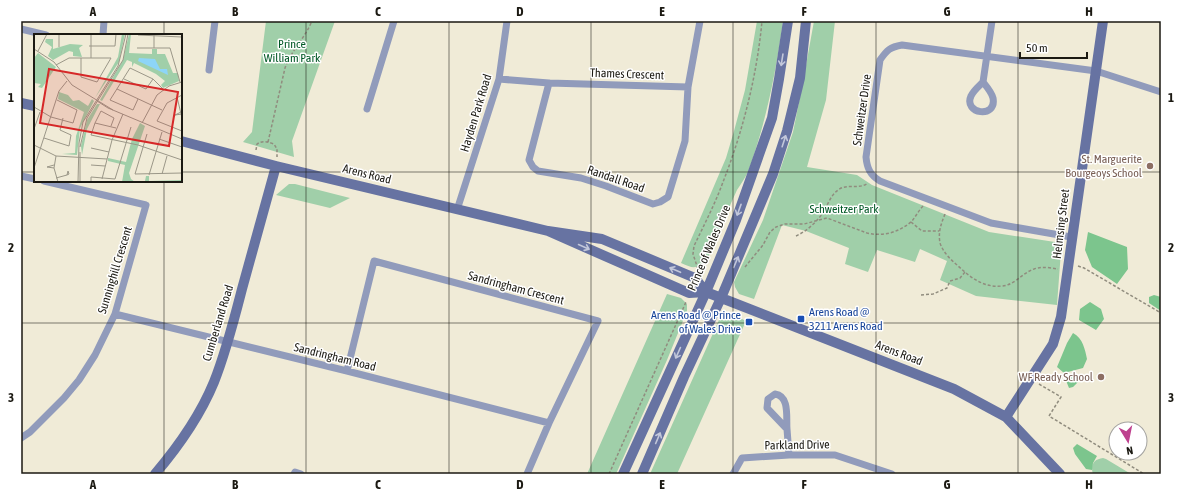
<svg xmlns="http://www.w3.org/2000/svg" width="1182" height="495" font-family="'Asap Condensed',sans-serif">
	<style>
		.green { fill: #a0cfa9 }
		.forest { fill: #7cc58d }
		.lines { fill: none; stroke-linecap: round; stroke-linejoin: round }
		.path { stroke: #908c7e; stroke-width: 1.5; stroke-dasharray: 3 2; stroke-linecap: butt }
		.street { stroke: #919bbb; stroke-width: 7 }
		.secondary { stroke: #6773a2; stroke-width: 10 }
		.oneway { stroke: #c2c7da }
		.grid { fill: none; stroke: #1b1912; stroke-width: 1; stroke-opacity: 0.55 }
		.education-dot { fill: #8d6e63; stroke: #fff; stroke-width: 1.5 }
		.transit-dot { fill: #1a4fb4; stroke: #fff; stroke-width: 1.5 }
		.labels { text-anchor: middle; stroke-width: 3; stroke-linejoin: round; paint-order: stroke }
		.park-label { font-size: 12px; fill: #005826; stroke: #fff }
		.street-label { font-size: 12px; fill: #1b1912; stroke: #fff }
		.education-label { font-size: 12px; fill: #785e54; stroke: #fff; text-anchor: end }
		.transit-label { font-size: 12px; fill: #164399; stroke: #fff; text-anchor: start }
		.inset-road { fill: none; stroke: #9b9788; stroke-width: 1 }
		.view { fill: #d62828; fill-opacity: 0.15; stroke: #d62828; stroke-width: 2 }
		.inset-edge { fill: none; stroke: #1b1912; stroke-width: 2 }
		.neatline { fill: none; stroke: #1b1912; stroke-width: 1.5 }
		.grid-label { font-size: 13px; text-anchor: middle; font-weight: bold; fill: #1b1912 }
	</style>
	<rect width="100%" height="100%" fill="#f0ebd7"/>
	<path class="green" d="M266 21H335L292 141 294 157 243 142 252 132Z
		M757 21H783C776 72 766 123 748 172 745 178 741 184 737 190 726 213 717 237 707 260 696 269 694 269 681 263L726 158 734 131 745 90Z
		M814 21H835L826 100 807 167 857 175 872 185 989 232 1055 242 1059 245 1061 251 1057 305 976 296 940 280 947 261 920 249 915 262 877 250 868 272 845 264 849 248 806 231 782 225 754 299 739 294 735 287 734 282 763 220 793 132 803 82Z
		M289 184H295L350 198 330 208 276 195Z
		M667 294 681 298 687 304V311L667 360 616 474H587Z
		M725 314H732L746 321 677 474H650L719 320Z
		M1103 458 1106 459 1131 474H1093C1090 465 1094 459 1103 458Z"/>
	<path class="forest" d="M1088 232 1127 247 1128 269 1117 284 1092 267 1085 250Z
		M1154 295 1161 297V311L1149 303V297Z
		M1090 302 1101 309 1104 319 1096 330 1079 320 1080 309Z
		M1073 333C1083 338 1085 350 1087 359L1083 368 1064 373 1057 367 1067 343Z
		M1068 375H1077L1078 382 1073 387 1069 388 1065 378Z
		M1077 444 1097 456 1093 463 1092 470 1086 469 1075 454 1073 448Z"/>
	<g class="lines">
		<path class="path" d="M268 142 285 68C291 51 305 38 312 21
			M256 150 257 144C263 140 268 142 274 144L277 149V157
			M945 214C941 224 938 232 940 243 943 252 950 259 957 265 970 277 983 288 1002 286 1015 285 1022 273 1034 269 1042 266 1051 268 1058 269
			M911 222 922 231H939
			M796 236C807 231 818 221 824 211 828 204 831 195 838 190 847 183 859 190 868 183
			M1078 266 1084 268 1161 313
			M745 267 763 245 770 232 776 227 785 224H804L827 218 867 233C883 237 900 232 912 221 916 216 919 210 924 205
			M698 269 693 254 694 246C704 225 715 204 723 182 743 131 757 75 762 21
			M921 295 933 294 947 288 950 281 960 278 965 272
			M1039 384 1061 397 1049 416 1144 474
			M609 474 686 302"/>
		<path class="street" d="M21 29 46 35
			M103 35 104 21
			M209 70 215 21
			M499 79 549 83 688 87 700 21
			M983 82C987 87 992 93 993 98 997 119 963 114 971 96 973 91 979 86 983 82Z
			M983 82 992 21
			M549 83 529 160 533 167 538 171 581 178 606 186 653 204 660 202 668 197 685 141 688 87
			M367 109 394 21
			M21 176 35 179
			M457 210 499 79 507 21
			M1071 237 991 223 880 181C870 175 867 168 866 157L880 60C887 50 890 47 902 45L1096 71 1161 92
			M115 314 347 371 549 423
			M347 371 374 261 598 321 549 423 527 474
			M775 394C790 396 786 418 787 429L767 408 768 399Z
			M787 429 789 455
			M21 438 30 432 64 398 79 380 95 355 115 314 146 205 44 181
			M294 474 295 472 301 474
			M733 474 742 458 789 455H835L892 474"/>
		<path class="secondary" d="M21 103 35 106
			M181 141 276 166 548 231 602 239 695 278 706 292
			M548 231 689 293 706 292 954 389 1006 417 1060 474
			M1006 417 1053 344 1061 317 1103 21
			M155 474C178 447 200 416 214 382 226 352 234 320 242 289 253 248 265 207 276 166
			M623 474 706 292 736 220 772 118 779 79 788 21
			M642 474 684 377 721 298 773 174 787 131 800 78 806 21"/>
	</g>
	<defs><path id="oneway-shaft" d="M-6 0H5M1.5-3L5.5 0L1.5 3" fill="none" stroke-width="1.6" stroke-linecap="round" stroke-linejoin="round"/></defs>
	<g class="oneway">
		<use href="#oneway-shaft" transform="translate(782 60) rotate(99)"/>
		<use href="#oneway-shaft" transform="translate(784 141) rotate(-72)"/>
		<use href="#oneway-shaft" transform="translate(739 210) rotate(110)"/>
		<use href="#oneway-shaft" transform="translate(584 247) rotate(24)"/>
		<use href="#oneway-shaft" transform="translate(736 262) rotate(-67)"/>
		<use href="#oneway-shaft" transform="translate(675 270) rotate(-157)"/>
		<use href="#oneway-shaft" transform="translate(678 353) rotate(114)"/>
		<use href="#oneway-shaft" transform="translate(658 438) rotate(-67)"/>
	</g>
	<path class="grid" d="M164 21V35M306 21V474M449 21V474M591 21V474M733 21V474M876 21V474M1018 21V474M21 172H35M181 172H1161M164 181V474M21 323H1161"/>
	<g class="education-dot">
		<circle cx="1150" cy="166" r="4"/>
		<circle cx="1101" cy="377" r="4"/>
	</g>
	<g class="transit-dot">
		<rect x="797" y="315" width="8" height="8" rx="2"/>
		<rect x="745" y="318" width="8" height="8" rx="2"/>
	</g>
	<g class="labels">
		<g class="park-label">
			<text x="292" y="48">Prince<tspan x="292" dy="14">William Park</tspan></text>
			<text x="844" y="213">Schweitzer Park</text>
		</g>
		<g class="street-label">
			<text transform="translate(627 74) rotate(2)" y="4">Thames Crescent</text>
			<text transform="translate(862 110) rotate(-82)" y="4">Schweitzer Drive</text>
			<text transform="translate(476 113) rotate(-73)" y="4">Hayden Park Road</text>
			<text transform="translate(367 174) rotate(14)" y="4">Arens Road</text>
			<text transform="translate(616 179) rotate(19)" y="4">Randall Road</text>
			<text transform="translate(1061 224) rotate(-83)" y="4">Helmsing Street</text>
			<text transform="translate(709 248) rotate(-67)" y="4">Prince of Wales Drive</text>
			<text transform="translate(115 270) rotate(-73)" y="4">Sunninghill Crescent</text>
			<text transform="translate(516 288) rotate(15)" y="4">Sandringham Crescent</text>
			<text transform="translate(218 323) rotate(-73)" y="4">Cumberland Road</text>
			<text transform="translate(899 353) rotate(21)" y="4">Arens Road</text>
			<text transform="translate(335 357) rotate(14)" y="4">Sandringham Road</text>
			<text transform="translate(797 445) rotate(-1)" y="4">Parkland Drive</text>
		</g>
		<g class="education-label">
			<text x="1142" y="163">St. Marguerite<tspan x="1142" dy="14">Bourgeoys School</tspan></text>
			<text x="1093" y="381">WF Ready School</text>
		</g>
		<g class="transit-label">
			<text x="809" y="316">Arens Road @<tspan x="809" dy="14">3211 Arens Road</tspan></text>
			<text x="741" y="319" text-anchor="end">Arens Road @ Prince<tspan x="741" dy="14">of Wales Drive</tspan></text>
		</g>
	</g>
	<g transform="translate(34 34)">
		<rect width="148" height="148" fill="#f0ebd7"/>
		<path d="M88 0H91L85 28 61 64 84 23ZM95 0H97L95 19 118 20V15H123V20H131L139 39H144L145 47 129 54 127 51 131 47 122 40 100 29 98 33V28L93 26 68 67 66 66 89 26ZM12 5H19V15L36 10 49 11 45 14 48 23 39 22V18L35 17 19 26 14 22 18 13 11 8ZM4 19 22 33 8 54 4 53 7 50 0 49V24ZM25 58 34 61 39 67 45 66 54 72 58 65 60 67 46 94 43 121 28 120 41 119 42 102 50 78 24 65ZM63 70H66L53 95 48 121 47 112 53 86ZM106 89 111 92 95 139 97 145 101 148 111 147 112 142H115V147L148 146V148H88L91 131 74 127V124L92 128 98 105Z" fill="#a0cfa9"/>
		<path d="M105 24 121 25 126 35H133L134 41 104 27Z" fill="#8dd5f8"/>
		<path class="inset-road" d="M25 0V13M104 1 148 3M55 12H81L82 0M103 14H136L146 48M120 14V1M0 15 20 28 38 51 79 76M4 17 13 0M57 24V0M22 31 35 24H77L63 48 47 43V24M90 45 112 55 119 45M83 55 128 76M148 61 133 69 123 87 148 97M143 63 148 84M104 65 99 76 76 66 96 34 119 45 129 55M63 67 74 74 148 105M0 73 17 83 39 89 43 76 23 66M147 78 141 81 148 80M61 89 67 77 80 84 77 92M108 89 123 61 135 52 148 48M82 94 61 89 57 101 104 111 148 126M0 95 6 78M113 100 101 140 148 139M10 104 35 112 37 101 26 96 29 84M125 105 148 113M0 111 22 122 73 125M46 113 53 84 89 26 94 0M57 114 75 118M46 118V148M22 122 20 134 24 148M20 131 13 133 20 134M57 131 71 132M0 134 25 57 33 47M128 140 133 122M115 141 128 98M22 144 33 141 34 137 35 140 33 141M68 145 78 106 89 80M44 148 45 109 49 88 84 32 92 0M57 148V143L81 145 97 93"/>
		<path class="view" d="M15 35 144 58 135 112 6 89Z"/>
		<rect width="148" height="148" class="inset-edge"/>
	</g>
	<rect width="1182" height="495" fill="none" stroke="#ffffff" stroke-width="44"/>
	<g transform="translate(1128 441) rotate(170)"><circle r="19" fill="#ffffff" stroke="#a4a3a0"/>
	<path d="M0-3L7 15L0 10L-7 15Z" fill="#be408e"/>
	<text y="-6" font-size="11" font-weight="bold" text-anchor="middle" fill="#1b1912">N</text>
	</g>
	<path d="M1020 52v6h67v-6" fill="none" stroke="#1b1912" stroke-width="2"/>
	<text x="1026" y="52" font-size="12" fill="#1b1912" stroke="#ffffff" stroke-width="3" paint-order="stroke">50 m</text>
	<rect x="22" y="22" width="1138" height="451" class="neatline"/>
	<g class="grid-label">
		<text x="93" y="16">A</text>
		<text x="235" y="16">B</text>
		<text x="378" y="16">C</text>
		<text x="520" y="16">D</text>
		<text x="662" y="16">E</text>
		<text x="804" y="16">F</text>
		<text x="947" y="16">G</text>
		<text x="1089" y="16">H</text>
		<text x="11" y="102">1</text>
		<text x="1171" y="102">1</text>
		<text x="11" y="252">2</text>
		<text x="1171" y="252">2</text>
		<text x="11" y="402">3</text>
		<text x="1171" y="402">3</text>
		<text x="93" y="489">A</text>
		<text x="235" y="489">B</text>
		<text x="378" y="489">C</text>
		<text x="520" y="489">D</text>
		<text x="662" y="489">E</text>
		<text x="804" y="489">F</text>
		<text x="947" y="489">G</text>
		<text x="1089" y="489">H</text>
	</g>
</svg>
